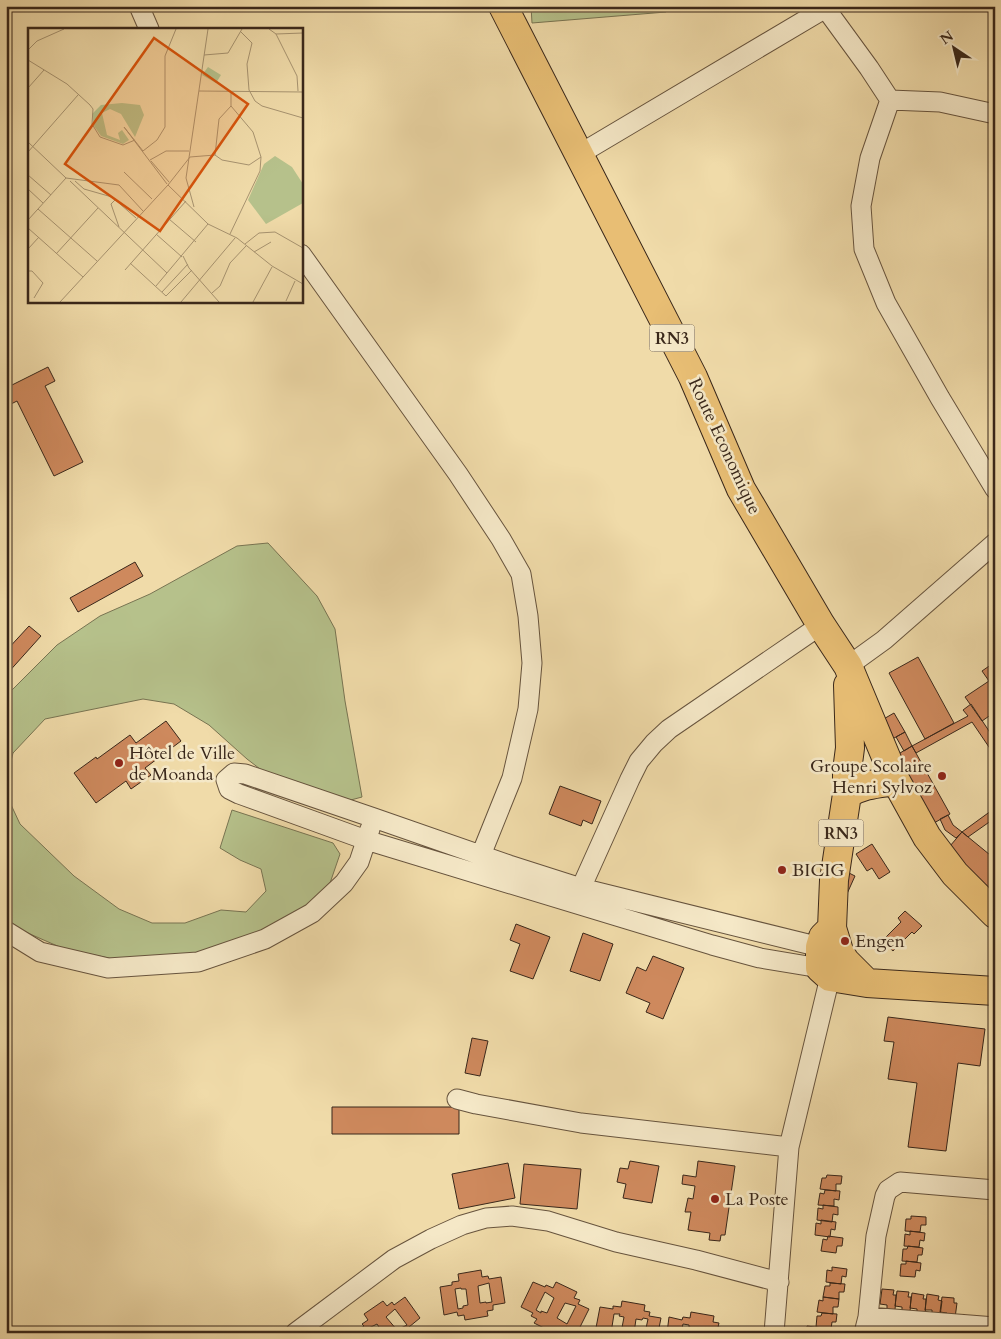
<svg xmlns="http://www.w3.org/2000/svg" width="1001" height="1339" font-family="Cardo,serif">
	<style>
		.green { fill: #b6c18b; stroke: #787452 }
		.building { fill: #ce895d; stroke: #39271a; fill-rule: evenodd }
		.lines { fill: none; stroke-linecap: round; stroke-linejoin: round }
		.minor-casing { stroke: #67543e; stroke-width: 21 }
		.highway-casing { stroke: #39271a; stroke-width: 30 }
		.minor { stroke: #f5e8c7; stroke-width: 19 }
		.highway { stroke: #e8be74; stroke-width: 28 }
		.poi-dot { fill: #8f2418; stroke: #f5e8c7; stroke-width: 2 }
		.labels { text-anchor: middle; stroke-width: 5; stroke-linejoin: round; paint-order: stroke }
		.shield { fill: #f5e8c7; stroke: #71614e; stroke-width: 1 }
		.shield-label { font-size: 16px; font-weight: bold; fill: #39271a }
		.street-label { font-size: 18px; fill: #39271a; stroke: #f5e8c7 }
		.poi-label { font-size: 18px; fill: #39271a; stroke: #f5e8c7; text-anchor: start }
		.inset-road { fill: none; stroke: #a79370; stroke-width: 1 }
		.view { fill: #d6540d; fill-opacity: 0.15; stroke: #d6540d; stroke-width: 2.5 }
		.inset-edge { fill: none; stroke: #39271a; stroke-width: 2.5 }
	</style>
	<rect width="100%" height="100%" fill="#f0dba9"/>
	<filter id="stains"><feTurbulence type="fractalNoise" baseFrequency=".004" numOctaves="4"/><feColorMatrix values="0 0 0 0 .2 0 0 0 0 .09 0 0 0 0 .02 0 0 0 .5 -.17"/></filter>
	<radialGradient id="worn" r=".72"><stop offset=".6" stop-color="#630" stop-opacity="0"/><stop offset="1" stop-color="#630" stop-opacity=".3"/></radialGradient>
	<path class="green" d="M531 6H666V12L532 23Z
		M268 543 317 596 335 629 345 701 362 797 347 801 264 772 247 759 209 725 174 704 143 699 45 719 13 753 6 781V696L57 645 100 616 150 594 237 546Z
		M6 794 20 824 74 876 119 909 152 923H185L221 910 246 912 266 891 261 869 240 860 220 848 232 810 333 843 340 854 329 886 307 909 223 950 176 957 113 959 62 948 14 927 6 921Z"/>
	<path class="building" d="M48 367 55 381 45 386 83 462 54 476 17 401 11 404 6 395V388Z
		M135 562 143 576 78 612 70 598Z
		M29 626 41 636 6 675V651Z
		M918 657 954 723 925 739 889 673Z
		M995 662V712L982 721 965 697 989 681 982 671Z
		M971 704 995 740V747L991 750 972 722 916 753 912 746 968 716 963 710Z
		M894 713 905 732 885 743 875 724Z
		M166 721 181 741 145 768 151 775 131 789 126 781 96 803 74 773 96 757 97 759 130 735 136 743Z
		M905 732 912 746 904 751 896 737Z
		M912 746 950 814 925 828 888 760Z
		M560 786 601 801 592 824 583 820 581 826 549 814Z
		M995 808V818L968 837 962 832Z
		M948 815 953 825 962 832 956 838 945 830 940 819Z
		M962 832 995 859V895L944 853Z
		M872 844 890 872 879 879 872 868 867 871 856 854Z
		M845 871 855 876 846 896Z
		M905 911 922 926 914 934 912 932 893 951 882 941 901 922 898 918Z
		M516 924 550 937 533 979 510 971 520 944 510 940Z
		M583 933 613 944 600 981 570 971Z
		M653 956 684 968 663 1019 646 1012 650 1003 626 993 637 967 646 971Z
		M888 1017 985 1029 980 1066 958 1063 946 1151 908 1147 917 1083 888 1079 894 1042 884 1041Z
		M472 1038 488 1041 480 1076 465 1073Z
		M332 1107H459V1134H332Z
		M630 1161 659 1166 652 1203 623 1198 626 1184 617 1182 620 1168 628 1169Z
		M698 1161 735 1166 725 1235H721L720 1241 709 1240 710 1233 688 1230 691 1212H685L688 1198 693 1199 695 1186 682 1184 683 1175 696 1177Z
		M508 1163 515 1198 459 1209 452 1174Z
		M524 1164 581 1169 577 1209 520 1204Z
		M827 1175 842 1176 841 1184H836V1191L820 1189 822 1178H826Z
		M825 1190 840 1191 839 1200 834 1199V1206L818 1205 820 1193 824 1194Z
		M823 1205 838 1207V1215L833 1214 832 1222 817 1220 818 1208 823 1209Z
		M911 1216 926 1217V1225H921L920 1232 905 1231 906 1219H911Z
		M821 1220 836 1222 835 1230 831 1229 830 1237 815 1235 816 1223 821 1224Z
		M910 1231 925 1233 924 1241 920 1240 919 1247 904 1246 905 1234 910 1235Z
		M828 1236 843 1238 842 1246H837L836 1253 821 1251 823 1239 827 1240Z
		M908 1246 923 1248 922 1255H918L917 1262 902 1261 903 1249H907Z
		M906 1261 921 1263 920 1271 916 1270 915 1277 900 1276 901 1264H906Z
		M832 1267 847 1269 846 1277 842 1276 841 1284 826 1282 827 1270 832 1271Z
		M481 1270 482 1277 488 1276 489 1279 501 1277 505 1303 493 1305V1310L487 1311 488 1316 465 1320 464 1315 458 1316 457 1312 444 1315 440 1287 452 1285V1282L459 1281 458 1274ZM489 1283 492 1302 486 1303V1302L480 1303 478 1286ZM461 1288V1289H466L468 1305 463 1306V1308L458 1309 455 1289Z
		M533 1282 545 1287 546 1285 553 1288 556 1282 577 1292 574 1298 580 1300 578 1304 589 1309 577 1333 566 1327 564 1331 559 1329 556 1333H554L534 1323 537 1319 531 1316 533 1313 521 1307ZM545 1292 554 1298 547 1313 541 1311V1313L536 1310ZM565 1303 576 1306 567 1324 557 1318Z
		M830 1283 845 1284 844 1292H839V1299L823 1297 825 1286H830Z
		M882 1289 894 1290 893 1295H896L895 1310 887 1309V1305L880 1304Z
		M897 1291 909 1292 908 1297H911L910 1312 902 1311V1307L895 1306Z
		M912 1293 924 1295 923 1299H926L925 1315 917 1313V1309L910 1308Z
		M927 1294 939 1296 938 1300 942 1301 940 1316 932 1315V1310H925Z
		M405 1297 420 1318 409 1327 412 1330 408 1333H383L377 1324 367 1329 370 1333H355L364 1326 362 1324 368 1320 364 1314 383 1301 387 1306 392 1302 394 1305ZM395 1309 407 1325 397 1330 386 1317Z
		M823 1297 839 1299 838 1307H833V1314L817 1312 819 1300 823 1301Z
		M942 1297 954 1298V1303H957L955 1318 947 1317V1313L940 1312Z
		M622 1301 645 1305 644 1311 650 1312 649 1316 661 1318 658 1333H645L648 1319 643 1318 642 1320 636 1319 634 1333H621L624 1317 619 1316 620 1314H614L611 1333H595L600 1307 613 1309V1306L621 1307Z
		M691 1312 714 1316 713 1322 719 1323 718 1327 730 1329 729 1333H716L717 1330 712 1329V1331L705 1330V1333H692L693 1328 689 1327V1325L683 1324 681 1333H667L669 1317 682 1320 683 1317 690 1318Z
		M822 1313 837 1314 836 1322H832L831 1329 816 1327 817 1316H821Z
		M807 1326 822 1328V1333H802V1329H807Z"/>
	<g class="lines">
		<g class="minor-casing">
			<path id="minor" d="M139 6 149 29
				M826 9 869 68 890 100 940 102 995 114
				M890 100 870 158 861 206 864 249 886 303 940 398 995 489
				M578 155 829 6
				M301 254 458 474 501 539 521 574 528 616 532 663 528 709 512 778 481 855
				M848 666 884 640 995 543
				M581 888 630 779 639 761 654 743 669 729 821 625
				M6 931 40 952 108 968 198 962 265 939 312 913 344 883 359 862 370 829
				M820 968 760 958 712 945 366 840 239 794 229 789 226 780 234 773 245 774 374 818 509 865 581 888 820 947
				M457 1099 476 1104 581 1123 789 1147
				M868 1317 995 1327
				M295 1333 394 1259 431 1239 462 1225 486 1218 512 1216 548 1221 616 1242 696 1260 779 1282
				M774 1333 789 1147 830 977
				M864 1333 868 1317 876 1236 885 1196 888 1190 900 1182 995 1190"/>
		</g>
		<g class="highway-casing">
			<path id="highway" d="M503 6 693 377 741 489 821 625 848 666 896 781 927 837 955 874 995 914
				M848 685 850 748 847 771V794L834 880 832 928 823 937 820 947V968L830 977 867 983 995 991
				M847 794C864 784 876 784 896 781
				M832 928 839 951 845 961 867 983"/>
		</g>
		<use href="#minor" class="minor"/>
		<use href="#highway" class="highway"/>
	</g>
	<g class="poi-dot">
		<circle cx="119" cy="763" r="5"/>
		<circle cx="942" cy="776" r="5"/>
		<circle cx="782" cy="870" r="5"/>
		<circle cx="845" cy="941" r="5"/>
		<circle cx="715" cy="1199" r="5"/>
	</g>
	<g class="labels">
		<g class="shield">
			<rect x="649.5" y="324.5" width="45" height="27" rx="4"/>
			<rect x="818.5" y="819.5" width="45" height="27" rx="4"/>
		</g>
		<g class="shield-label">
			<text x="672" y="344">RN3</text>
			<text x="841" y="839">RN3</text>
		</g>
		<g class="street-label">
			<text transform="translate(725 446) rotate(65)" y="6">Route Economique</text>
		</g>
		<g class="poi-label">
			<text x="129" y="759">Hôtel de Ville<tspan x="129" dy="21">de Moanda</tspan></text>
			<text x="932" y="772" text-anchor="end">Groupe Scolaire<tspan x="932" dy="21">Henri Sylvoz</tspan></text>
			<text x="792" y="876">BICIG</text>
			<text x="855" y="947">Engen</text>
			<text x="725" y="1205">La Poste</text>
		</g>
	</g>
	<g transform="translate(28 28)">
		<rect width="275" height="275" fill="#f0dba9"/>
		<path d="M180 39 193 47 188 55 174 47ZM94 75 112 77 116 87 107 109 93 86 82 81 74 85 79 107 92 112 90 105 94 102 101 112 95 116 73 108 66 98 64 86 73 77ZM247 128 264 139 275 156V175L238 196 220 172 236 136Z" fill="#b6c18b"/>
		<path class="inset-road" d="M241 1 248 6 275 5M212 3 224 15 219 36 221 62 227 73 234 78 275 90M248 6 269 48 270 63M0 22 9 13 36 1M176 27 200 25 214 1M0 32 39 56 62 77 65 81 64 96 72 109 95 117 107 112M0 60 16 42M171 63 275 64M96 99 139 156M96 99 115 123M0 114 38 150 91 157 115 183M115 123 129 112 137 99V28L148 1M0 124 50 67M187 127 191 91 203 78M162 129 187 127 194 132 221 137 233 129 225 104 203 78V65M162 129 140 157 180 196 209 210 244 238 275 256M122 132 138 123H161M123 133 141 154M96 144 124 171M0 147 23 167M42 153 139 245M47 153 56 161 84 169 108 190M0 161 15 175M87 172 83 176 91 199M166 179 158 150 180 1M10 181 69 233M141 191 168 214M0 192 38 150M0 200 55 249M128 206 154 229M202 206 232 143 233 129M217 216 231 205 247 204 275 220M0 221 11 209M226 224 243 214M28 226 70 180M155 228 161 240 191 274M102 235 138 268 164 242M97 242 158 173M0 243H4L15 255 6 270M128 258 180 196M134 264 160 236M184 265 192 258 202 235 218 218M258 273 267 253M32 274 140 157M153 274 207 210M225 274 244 239"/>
		<path class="view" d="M126 10 220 76 132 203 37 136Z"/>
		<rect width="275" height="275" class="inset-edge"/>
	</g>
	<rect width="1001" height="1339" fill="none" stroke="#f0dba9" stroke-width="25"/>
	<rect x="8" y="8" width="986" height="1324" fill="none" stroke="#39271a" stroke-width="2.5"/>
	<rect x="12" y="12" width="976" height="1314" fill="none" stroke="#39271a"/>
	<g transform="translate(954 48) rotate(325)" stroke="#f5e8c7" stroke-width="4" paint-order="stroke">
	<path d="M0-4L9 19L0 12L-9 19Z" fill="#39271a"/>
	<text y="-8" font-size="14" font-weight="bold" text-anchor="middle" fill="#39271a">N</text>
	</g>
	<rect width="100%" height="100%" filter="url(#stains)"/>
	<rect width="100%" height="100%" fill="url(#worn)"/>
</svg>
